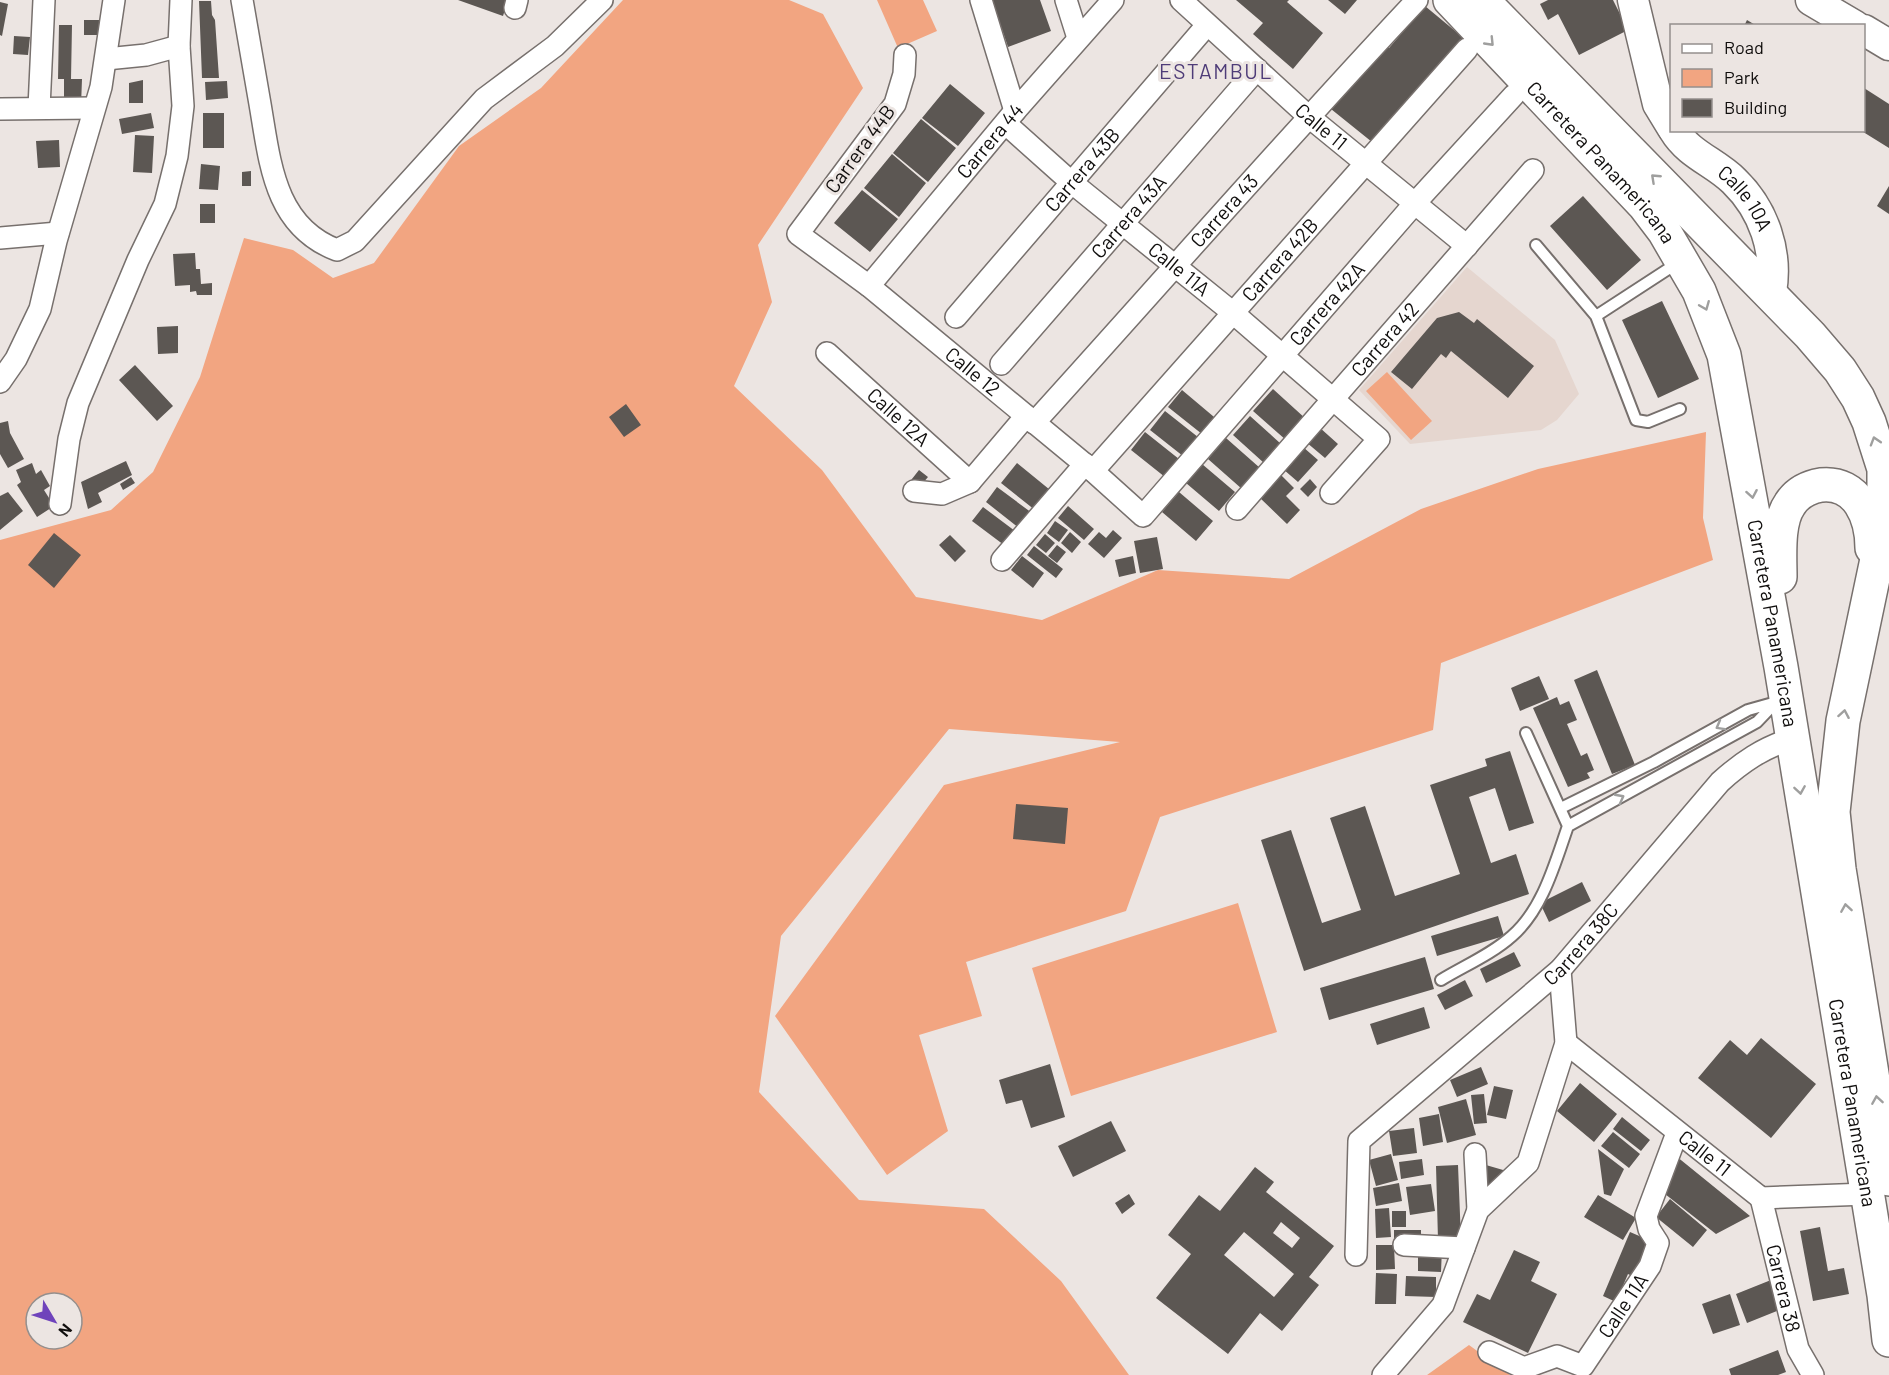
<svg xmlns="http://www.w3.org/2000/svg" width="1889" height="1375" font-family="Barlow,sans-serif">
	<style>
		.built { fill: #e5d6cf }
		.green { fill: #f2a581; fill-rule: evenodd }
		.building { fill: #5c5753; fill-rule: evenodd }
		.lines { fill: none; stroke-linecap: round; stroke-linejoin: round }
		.lane-casing { stroke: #77706d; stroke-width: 14 }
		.street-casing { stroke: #77706d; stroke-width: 24 }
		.secondary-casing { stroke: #77706d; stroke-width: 33 }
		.highway-casing { stroke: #77706d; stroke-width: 36 }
		.lane { stroke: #fff; stroke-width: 10 }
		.street { stroke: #fff; stroke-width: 21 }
		.secondary { stroke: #fff; stroke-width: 30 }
		.highway { stroke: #fff; stroke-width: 33 }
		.oneway { stroke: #9f9f9e }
		.labels { text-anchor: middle; stroke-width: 6; stroke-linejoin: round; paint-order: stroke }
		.street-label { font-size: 20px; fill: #100e0d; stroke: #ece5e2 }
		.neighbourhood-label { font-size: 21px; letter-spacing: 1.5px; fill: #4e3c78; stroke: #ece5e2 }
	</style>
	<rect width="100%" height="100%" fill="#ece5e2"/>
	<path class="built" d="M1467 267 1555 340 1579 394 1557 420 1541 430 1410 444 1359 390Z"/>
	<path class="green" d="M623 0H789L823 14 863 88 758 245 772 302 734 386 822 470 916 597 1042 620 1158 570 1289 579 1421 509 1538 469 1706 432 1703 518 1713 560 1441 663 1433 730 1160 817 1126 911 966 962 982 1016 919 1035 948 1131 887 1175 775 1016 944 785 1120 742 949 729 781 936 759 1092 859 1200 984 1209 1061 1281 1129 1375H0V540L111 510 153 472 200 377 244 238 293 250 333 278 374 263 459 146 541 88ZM36 1303H72V1339H36Z
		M877 0H923L937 31 898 48Z
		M1387 372 1432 421 1411 440 1366 391Z
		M1238 903 1277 1032 1071 1096 1032 968Z
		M1469 1345 1510 1375H1427Z"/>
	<path class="building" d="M458 0H508L503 16Z
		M992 0H1040L1051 31 1008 47Z
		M1236 0H1289L1287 2 1323 33 1293 69 1253 34 1263 23Z
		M1328 0H1357L1345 14Z
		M1548 0H1613L1628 30 1579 55 1558 14 1548 20 1540 4Z
		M199 1H211L212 15 215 20 219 78H202Z
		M0 2 8 4 2 36 0 35Z
		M1425 6 1466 40 1372 142 1331 109 1385 45 1389 48Z
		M84 20H105V35H84Z
		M1747 20 1757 26H1744Z
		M59 25H72L71 79H82L81 106H64V79H58Z
		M14 36 30 37 28 55 13 54Z
		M143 80V103H129V83Z
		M227 81 228 98 206 100 205 82Z
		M950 84 985 113 958 146 922 118Z
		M1864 88 1889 104V148L1860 130H1864Z
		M151 113 154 128 122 134 119 119Z
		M203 113H224V148H203Z
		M921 119 956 148 928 182 893 153Z
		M135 135 154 136 152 173 133 172Z
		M59 140 60 167 38 168 36 141Z
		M892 154 926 183 899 217 864 188Z
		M201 164 220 166 218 190 199 189Z
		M251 171V186H242V172Z
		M1889 186V214L1877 206Z
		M862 190 898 219 870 252 834 223Z
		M1583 196 1641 260 1607 290 1550 226Z
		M200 204H215V223H200Z
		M195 253 196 269H200L201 284 212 283V295H197L196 291 190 292V285L175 286 173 254Z
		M1662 301 1699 379 1658 398 1622 320Z
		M1459 312 1474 323 1477 319 1534 366 1508 398 1451 351 1446 358 1441 354 1412 389 1391 372 1437 318Z
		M178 326V353L158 354 157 327Z
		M135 365 173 406 157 421 119 380Z
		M1273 389 1306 419 1286 440 1253 411Z
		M1182 390 1220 422 1207 438 1168 407Z
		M626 404 641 425 624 437 609 417Z
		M1165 411 1203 441 1188 460 1150 430Z
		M1250 416 1281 444 1264 463 1233 435Z
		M8 421 10 433 24 459 8 468 0 454V423Z
		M1319 427 1338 444 1325 458 1306 442Z
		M1145 432 1184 463 1170 481 1131 450Z
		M1226 438 1260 468 1242 489 1208 459Z
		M1303 447 1318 460 1298 482 1283 469Z
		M126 461 132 475 98 493 102 502 88 509 81 482Z
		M32 463 36 474 41 470 50 486 44 490 54 506 37 517 17 485 21 482 16 470Z
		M1017 463 1055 494 1040 514 1001 483Z
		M1202 464 1235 492 1219 511 1186 483Z
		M919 470 928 477 916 491 908 484Z
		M1281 475 1294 488 1286 496 1300 510 1287 524 1259 497Z
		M131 477 135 483 123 490 120 484Z
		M1310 479 1317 487 1308 497 1300 489Z
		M997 487 1036 516 1024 532 986 502Z
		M8 492 23 511 0 530V496Z
		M1179 492 1213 521 1196 541 1162 512Z
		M1068 506 1094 529 1084 540 1058 518Z
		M983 507 1019 534 1008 548 972 521Z
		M1055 521 1068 530 1059 542 1047 533Z
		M1113 530 1122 538 1104 558 1088 544 1099 532 1106 538Z
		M1070 532 1081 542 1072 553 1061 543Z
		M54 533 81 555 54 588 28 565Z
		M1045 534 1055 543 1046 553 1036 545Z
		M950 535 966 551 955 562 939 545Z
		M1157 537 1163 569 1140 573 1134 541Z
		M1057 545 1066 552 1057 563 1048 556Z
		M1034 546 1063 569 1056 578 1027 555Z
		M1022 556 1044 573 1033 588 1011 570Z
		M1133 556 1136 573 1119 577 1115 560Z
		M1597 670 1635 765 1612 774 1574 680Z
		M1539 676 1549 699 1520 711 1511 688Z
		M1557 697 1560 705 1569 701 1577 720 1567 724 1581 756 1587 753 1594 770 1587 773 1590 778 1568 787 1533 708Z
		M1510 751 1534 823 1509 831 1495 788 1469 797 1491 863 1516 854 1529 894 1304 971 1261 840 1291 830 1322 923 1361 910 1330 818 1365 806 1395 896 1460 874 1430 785 1487 766 1485 759Z
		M1016 804 1068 808 1065 844 1013 839Z
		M1582 882 1591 901 1549 922 1540 903Z
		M1498 916 1504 936 1437 956 1431 936Z
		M1514 952 1521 966 1486 983 1480 969Z
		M1425 957 1434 989 1329 1020 1320 988Z
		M1465 980 1473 996 1445 1010 1437 995Z
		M1424 1007 1430 1028 1377 1045 1370 1024Z
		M1761 1038 1816 1084 1771 1138 1698 1078 1730 1040 1747 1055Z
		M1050 1064 1065 1117 1031 1128 1022 1100 1006 1104 999 1080Z
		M1481 1067 1488 1084 1457 1097 1450 1080Z
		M1580 1083 1617 1114 1594 1142 1557 1111Z
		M1494 1086 1513 1090 1506 1119 1487 1115Z
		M1484 1094 1487 1123 1474 1124 1471 1095Z
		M1466 1099 1476 1135 1447 1143 1438 1107Z
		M1439 1114 1443 1142 1423 1146 1419 1118Z
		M1622 1117 1650 1140 1641 1151 1613 1129Z
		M1111 1121 1126 1151 1073 1177 1058 1146Z
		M1414 1128 1417 1153 1393 1156 1389 1131Z
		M1613 1132 1640 1154 1629 1168 1601 1146Z
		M1598 1149 1624 1169 1611 1196 1604 1194Z
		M1391 1154 1398 1180 1376 1186 1369 1160Z
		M1676 1156 1750 1216 1716 1234 1665 1194Z
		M1422 1159 1424 1175 1401 1179 1399 1162Z
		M1479 1163 1510 1172 1484 1192Z
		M1458 1165 1461 1240H1438L1436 1166Z
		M1255 1167 1274 1182 1266 1192 1334 1246 1309 1277 1319 1285 1282 1331 1260 1313 1228 1354 1156 1298 1191 1254 1168 1235 1199 1195 1220 1211ZM1281 1222 1300 1238 1292 1248 1273 1233ZM1244 1232 1294 1274 1274 1297 1224 1255Z
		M1399 1183 1402 1201 1376 1206 1373 1188Z
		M1431 1184 1435 1211 1410 1215 1406 1187Z
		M1129 1194 1135 1204 1122 1214 1115 1203Z
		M1598 1195 1636 1218 1623 1240 1584 1217Z
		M1670 1199 1707 1230 1693 1247 1656 1217Z
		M1389 1208 1391 1237 1376 1238 1375 1209Z
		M1392 1211H1406V1227H1392Z
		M1820 1227 1828 1271 1844 1268 1849 1294 1813 1301 1800 1231Z
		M1394 1230H1421V1243L1394 1244Z
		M1630 1232 1651 1241 1636 1278 1628 1274 1616 1302 1603 1296Z
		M1376 1245H1394L1395 1269 1376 1270Z
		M1418 1247 1442 1248 1441 1272 1418 1271Z
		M1514 1250 1540 1262 1531 1281 1557 1294 1528 1353 1463 1322 1477 1294 1490 1300Z
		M1376 1273 1397 1274 1396 1304H1375Z
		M1406 1276 1436 1277V1297L1405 1296Z
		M1771 1280 1782 1309 1747 1323 1736 1294Z
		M1730 1294 1740 1325 1713 1334 1702 1304Z
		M1778 1350 1786 1372 1778 1375H1731L1729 1369Z"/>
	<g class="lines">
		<g class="lane-casing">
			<path id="lane" d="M1536 245 1596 316 1679 262
				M1596 316 1636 420 1648 422 1680 409
				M1561 808 1654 762 1748 710 1773 703
				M1568 826 1757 722 1780 698
				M1441 980C1464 966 1492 954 1512 936 1543 909 1555 863 1568 826L1526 733"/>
		</g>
		<g class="street-casing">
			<g id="street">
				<path d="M242 0C248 35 254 70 260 104 270 162 274 226 337 250L355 241 484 99 555 46 602 0"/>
				<path d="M981 0 1015 111"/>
				<path d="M1066 0 1078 38"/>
				<path id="s1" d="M1181 0 1308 116 1467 246"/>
				<path d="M515 8 517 0"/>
				<path id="s2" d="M905 55 904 74 895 104 798 234 869 286 1093 471 1143 516 1416 202 1514 95"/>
				<path d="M106 59 146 55 179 46"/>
				<path d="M39 108 44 0"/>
				<path d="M0 109 94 108"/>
				<path id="s3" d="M1006 124 1071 182 1232 312 1379 439 1331 493"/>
				<path d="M0 238 58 233"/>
				<path id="s4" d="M869 286 1015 111 1113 0"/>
				<path id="s5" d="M956 317 1207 25"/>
				<path id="s6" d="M827 353 970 482"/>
				<path id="s7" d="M1001 364 1257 69"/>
				<path d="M0 382 16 359 40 309 56 241 101 87 114 0"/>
				<path id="s8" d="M1034 423C1162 282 1287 138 1417 0"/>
				<path id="s9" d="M1093 471 1467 49"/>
				<path d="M914 491 942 494 970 482 1026 416"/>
				<path d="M60 504 69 439 78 403 138 260 165 204 177 156 183 106 179 46 181 0"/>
				<path id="s10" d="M1237 509 1533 170"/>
				<path d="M1002 560 1085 464"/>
				<path id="s11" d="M1566 1043 1761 1198 1867 1194"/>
				<path d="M1475 1154 1478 1210"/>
				<path id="s12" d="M1761 1198 1798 1349 1813 1375"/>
				<path d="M1404 1245 1464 1248"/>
				<path id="s13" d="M1356 1255 1359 1141 1560 970 1720 782C1742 762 1763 748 1791 739"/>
				<path id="s14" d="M1489 1352 1524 1368 1557 1356 1583 1366 1650 1266 1658 1243 1649 1229 1646 1216 1677 1133"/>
				<path d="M1383 1375 1443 1305 1478 1210 1528 1163 1566 1043 1560 970"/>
			</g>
		</g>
		<g class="secondary-casing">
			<g id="secondary">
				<path d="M1633 0 1658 104 1672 127"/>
				<path d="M1811 0 1855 26"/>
				<path d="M1864 30 1889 45"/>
				<path id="s15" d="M1674 130C1689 155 1715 162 1734 181 1764 210 1778 252 1771 292"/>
			</g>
		</g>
		<g class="highway-casing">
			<g id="highway">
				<path id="s16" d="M1450 0 1645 206 1664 231 1699 291 1724 355 1781 667 1884 1295 1889 1340"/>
				<path d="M1482 0 1810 335 1840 370 1858 398 1869 422 1884 469V526L1843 721 1833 812 1839 869 1889 1179"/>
				<path d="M1780 577C1780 556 1777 522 1790 504 1797 493 1809 487 1821 485 1858 481 1872 518 1872 548"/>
			</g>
		</g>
		<use href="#lane" class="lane"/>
		<use href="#street" class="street"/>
		<use href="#secondary" class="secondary"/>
		<use href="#highway" class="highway"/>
	</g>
	<defs><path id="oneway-chevron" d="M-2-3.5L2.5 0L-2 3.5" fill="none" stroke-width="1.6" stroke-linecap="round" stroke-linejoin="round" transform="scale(1.5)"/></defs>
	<g class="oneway">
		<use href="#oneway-chevron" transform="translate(1490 42) rotate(46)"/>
		<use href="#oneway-chevron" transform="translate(1655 178) rotate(-137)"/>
		<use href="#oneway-chevron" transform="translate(1705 306) rotate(68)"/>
		<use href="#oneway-chevron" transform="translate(1875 441) rotate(-107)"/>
		<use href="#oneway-chevron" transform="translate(1752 494) rotate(80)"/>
		<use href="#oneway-chevron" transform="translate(1844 714) rotate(-80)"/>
		<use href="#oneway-chevron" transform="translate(1720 726) rotate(151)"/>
		<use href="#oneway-chevron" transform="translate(1800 790) rotate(81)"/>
		<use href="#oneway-chevron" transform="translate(1620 798) rotate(-28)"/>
		<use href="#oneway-chevron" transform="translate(1846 908) rotate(-99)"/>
		<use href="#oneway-chevron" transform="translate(1877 1100) rotate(-99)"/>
	</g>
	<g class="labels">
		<g class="street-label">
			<text dy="7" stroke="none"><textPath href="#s1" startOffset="189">Calle 11</textPath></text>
			<text dy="7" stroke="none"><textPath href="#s4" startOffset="189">Carrera 44</textPath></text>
			<text transform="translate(860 149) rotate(-54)" y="7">Carrera 44B</text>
			<text dy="7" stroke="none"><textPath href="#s16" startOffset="222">Carretera Panamericana</textPath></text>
			<text dy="7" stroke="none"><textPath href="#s5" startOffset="194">Carrera 43B</textPath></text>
			<text dy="7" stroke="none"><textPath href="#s15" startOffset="100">Calle 10A</textPath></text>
			<text dy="7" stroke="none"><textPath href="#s8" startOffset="285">Carrera 43</textPath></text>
			<text dy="7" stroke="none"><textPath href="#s7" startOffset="195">Carrera 43A</textPath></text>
			<text dy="7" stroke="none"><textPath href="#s9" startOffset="282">Carrera 42B</textPath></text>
			<text dy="7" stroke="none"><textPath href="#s3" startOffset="226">Calle 11A</textPath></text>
			<text dy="7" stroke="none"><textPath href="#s2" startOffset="939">Carrera 42A</textPath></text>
			<text dy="7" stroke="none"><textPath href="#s10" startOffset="225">Carrera 42</textPath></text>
			<text dy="7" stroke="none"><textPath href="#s2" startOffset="435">Calle 12</textPath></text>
			<text dy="7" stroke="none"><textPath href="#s6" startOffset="96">Calle 12A</textPath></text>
			<text dy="7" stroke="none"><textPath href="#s16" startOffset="726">Carretera Panamericana</textPath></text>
			<text dy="7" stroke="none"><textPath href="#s13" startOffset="411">Carrera 38C</textPath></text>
			<text dy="7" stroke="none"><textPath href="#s16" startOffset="1212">Carretera Panamericana</textPath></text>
			<text dy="7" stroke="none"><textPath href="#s11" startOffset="177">Calle 11</textPath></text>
			<text dy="7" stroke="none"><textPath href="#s12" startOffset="93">Carrera 38</textPath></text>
			<text dy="7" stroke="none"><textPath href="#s14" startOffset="174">Calle 11A</textPath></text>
		</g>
		<g class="neighbourhood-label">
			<text x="1216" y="79">ESTAMBUL</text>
		</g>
	</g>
	<rect x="1670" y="24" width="195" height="108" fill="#ece5e2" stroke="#948f8d" stroke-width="1.5"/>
	<rect x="1682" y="44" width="30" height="9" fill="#ffffff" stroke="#948f8d" stroke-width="1.5"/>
	<text x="1724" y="54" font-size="18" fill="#100e0d">Road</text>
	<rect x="1682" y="69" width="30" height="18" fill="#f2a581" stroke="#948f8d" stroke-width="1.5"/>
	<text x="1724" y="84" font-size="18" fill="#100e0d">Park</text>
	<rect x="1682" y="99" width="30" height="18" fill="#5c5753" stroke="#948f8d" stroke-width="1.5"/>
	<text x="1724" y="114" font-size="18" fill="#100e0d">Building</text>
	<g transform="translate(54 1321) rotate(129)"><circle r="28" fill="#ece5e2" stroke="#948f8d" stroke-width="1.5"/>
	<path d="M0-4.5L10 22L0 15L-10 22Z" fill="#6f43bb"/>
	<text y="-9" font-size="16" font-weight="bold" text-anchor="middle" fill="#100e0d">N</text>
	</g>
</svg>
